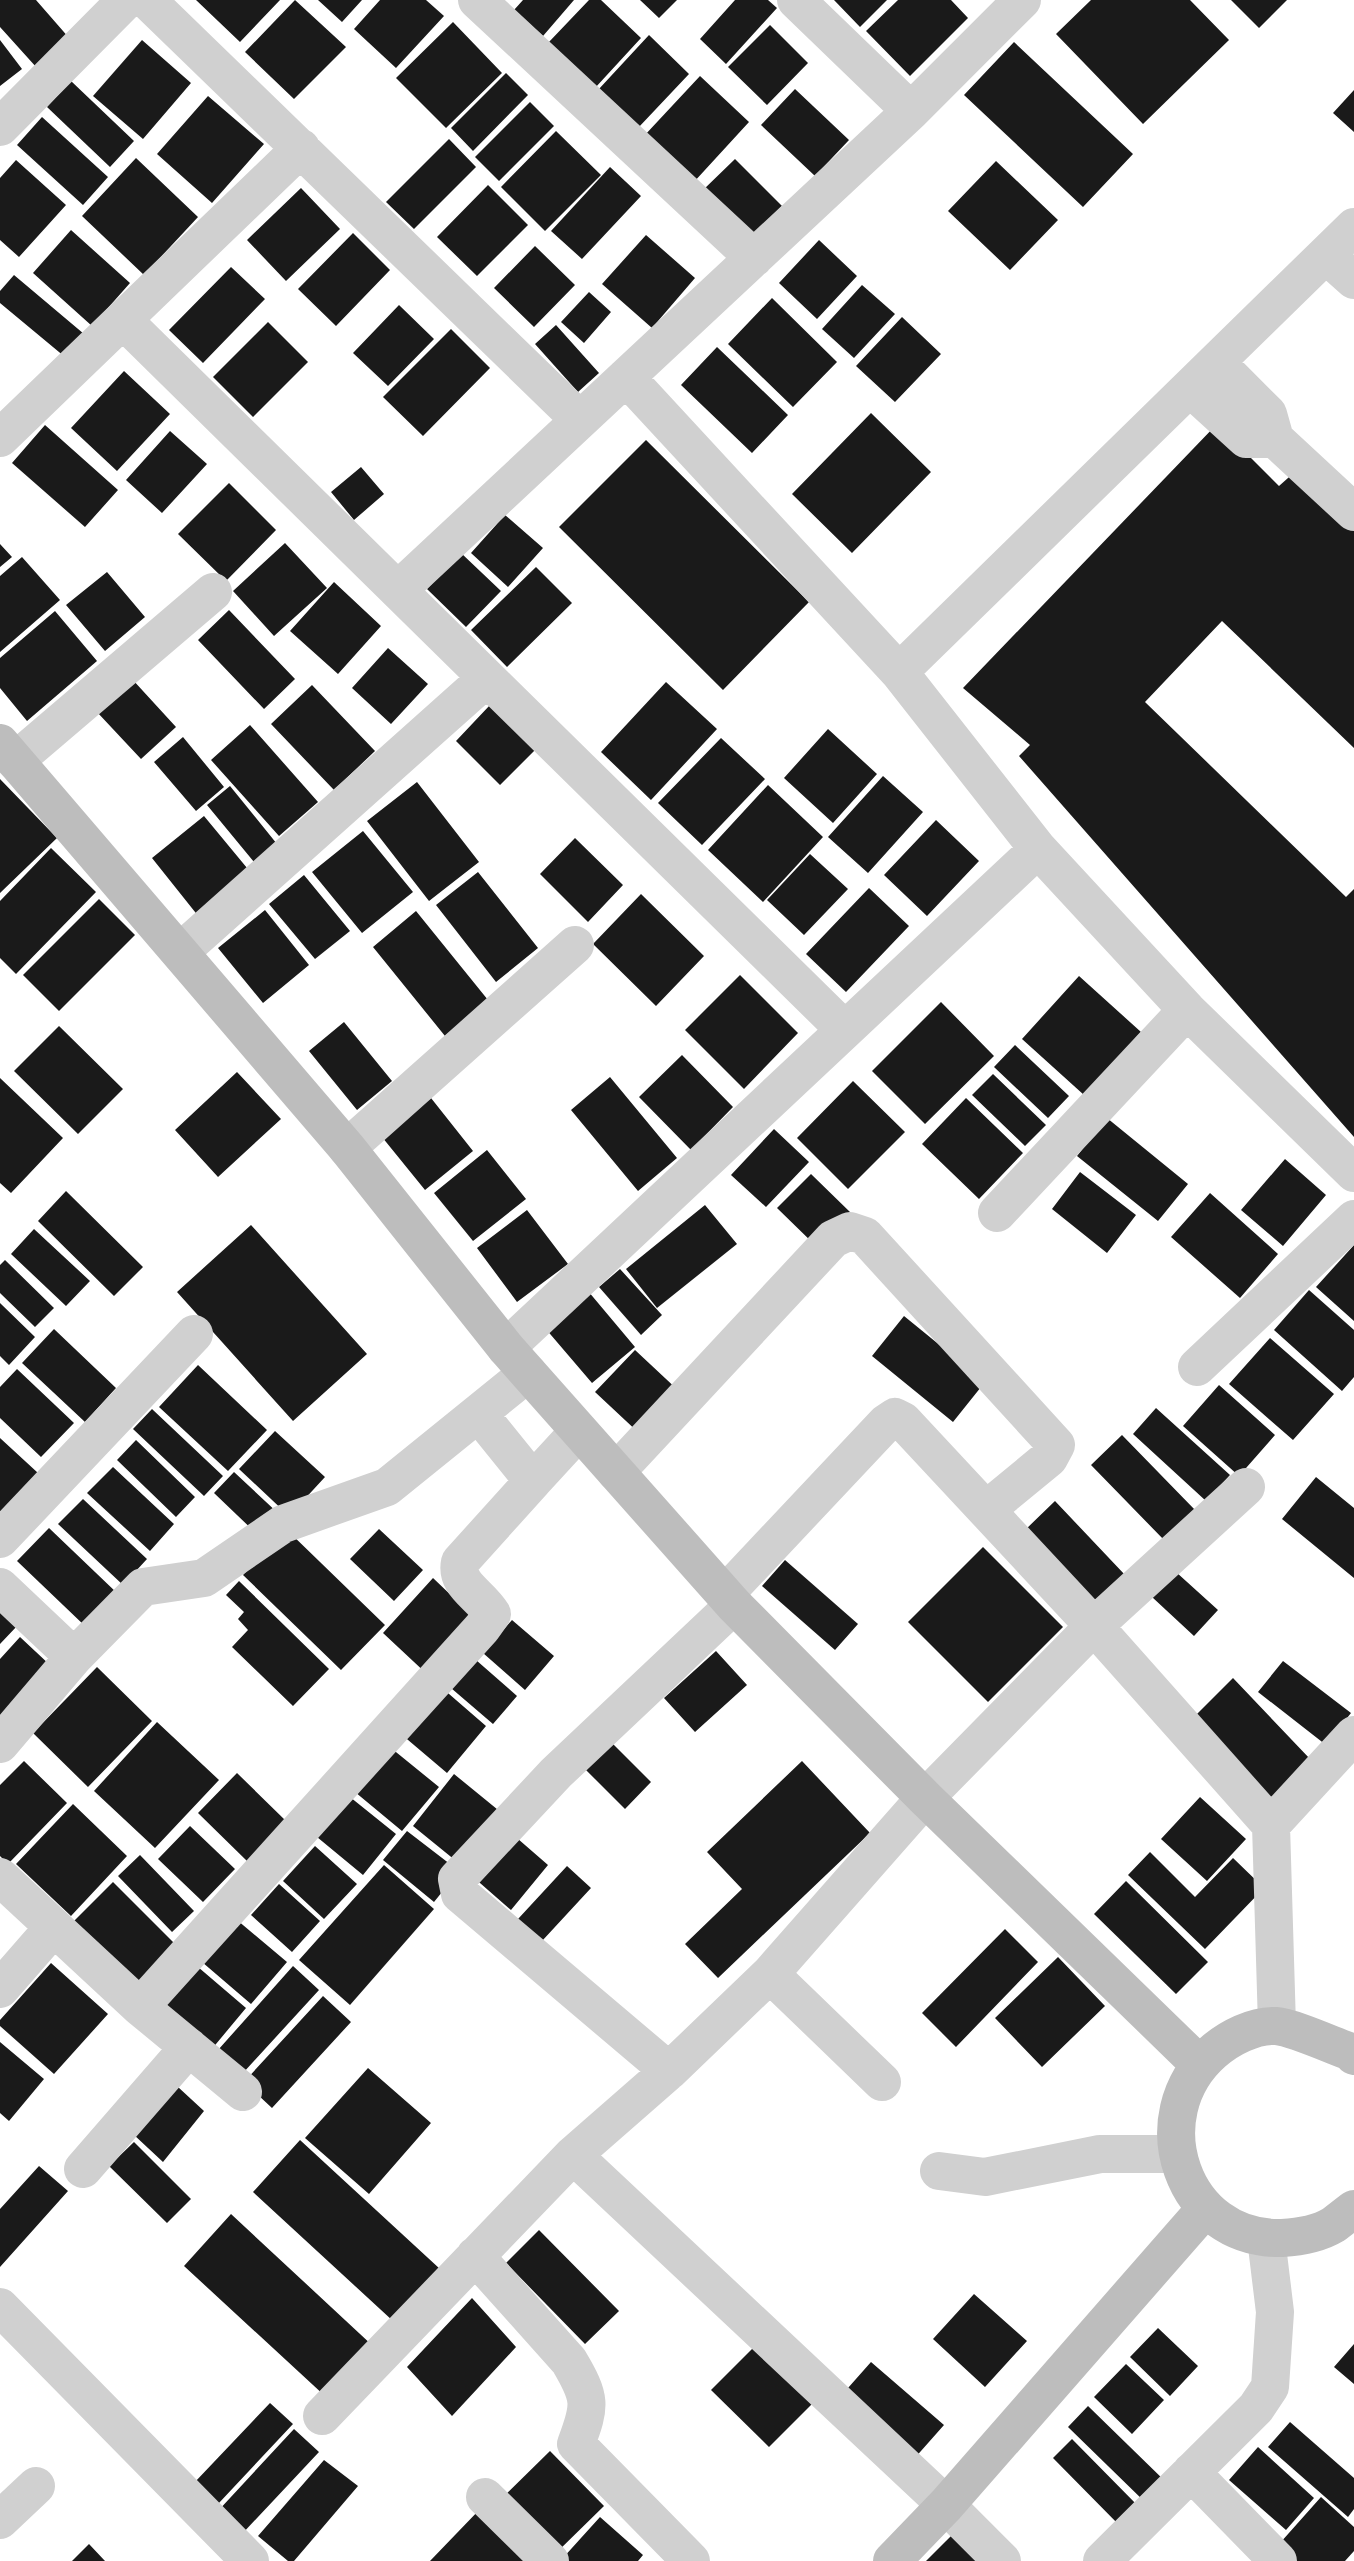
<svg xmlns="http://www.w3.org/2000/svg" width="1354" height="2561" font-family="'Golos Text',sans-serif">
	<style>
		.building { fill: #1a1a1a }
		.lines { fill: none; stroke-linecap: round; stroke-linejoin: round }
		.street { stroke: #d0d0d0; stroke-width: 38 }
		.secondary { stroke: #bdbdbd; stroke-width: 38 }
	</style>
	<rect width="100%" height="100%" fill="#fff"/>
	<path class="building" d="M0 0H36L70 39 37 68 0 27Z
		M196 0H280L240 42Z
		M295 0 346 47 294 99 245 52Z
		M318 0H362L342 22Z
		M380 0H426L444 16 396 68 354 29Z
		M523 0H574L543 36 514 10Z
		M589 0H601L641 38 595 88 548 43Z
		M640 0H677L659 18Z
		M735 0H768L777 8 726 64 700 39Z
		M834 0H887L860 27Z
		M898 0H951L968 18 910 76 866 31Z
		M1091 0H1190L1229 40 1143 124 1056 34Z
		M1231 0H1287L1259 28Z
		M453 22 502 73 446 128 396 78Z
		M770 25 808 63 767 105 728 67Z
		M649 35 689 74 638 128 598 90Z
		M0 40 22 69 0 86Z
		M142 40 191 83 143 139 93 96Z
		M1014 42 1133 154 1083 207 964 95Z
		M506 73 528 95 473 151 451 128Z
		M700 76 749 122 693 183 644 136Z
		M71 81 134 141 110 167 47 107Z
		M795 89 849 140 815 176 761 125Z
		M1354 90V132L1333 113Z
		M208 96 264 144 212 203 157 154Z
		M530 102 554 126 499 181 475 157Z
		M42 117 108 177 83 205 17 145Z
		M556 131 601 175 545 231 501 187Z
		M449 139 476 167 414 229 386 202Z
		M136 158 198 217 144 275 82 216Z
		M735 159 782 206 749 239 701 192Z
		M16 160 66 205 19 257 0 240V178Z
		M996 161 1058 220 1010 270 948 211Z
		M610 167 641 196 582 259 551 231Z
		M488 185 528 225 477 276 437 237Z
		M301 188 340 229 286 281 247 240Z
		M71 230 130 283 92 326 33 273Z
		M353 233 390 270 336 326 298 289Z
		M646 235 695 278 652 328 602 284Z
		M819 240 857 276 817 319 779 283Z
		M535 246 575 285 534 327 494 288Z
		M231 267 265 299 203 363 169 330Z
		M14 275 84 334 65 357 0 303V291Z
		M862 285 895 314 854 358 822 329Z
		M589 292 611 312 584 343 561 322Z
		M772 298 837 362 793 407 728 344Z
		M399 305 434 339 388 386 353 353Z
		M902 317 941 354 895 402 856 366Z
		M268 322 308 362 253 417 213 377Z
		M556 325 599 373 578 392 535 344Z
		M451 329 490 368 423 436 383 397Z
		M717 347 788 415 752 453 681 385Z
		M124 371 170 414 117 471 71 428Z
		M871 413 931 472 852 553 792 494Z
		M1217 424 1279 486 1297 470 1354 523V748L1222 621 1145 702 1346 897 1354 889V1137L1019 756 1030 745 963 688Z
		M45 425 118 490 85 527 12 463Z
		M170 431 207 464 162 513 126 480Z
		M646 440 809 602 723 690 559 527Z
		M361 467 384 494 354 520 331 492Z
		M229 483 276 530 226 581 178 534Z
		M505 515 543 548 508 587 471 553Z
		M285 543 327 588 274 636 233 591Z
		M0 544 12 557 0 567Z
		M461 553 501 591 466 627 427 589Z
		M22 557 60 600 0 652V576Z
		M536 567 572 603 507 667 471 630Z
		M107 572 145 617 105 651 66 605Z
		M334 582 381 626 338 674 290 631Z
		M229 610 295 679 264 709 198 640Z
		M55 611 97 661 27 721 0 688V658Z
		M388 648 428 684 391 724 352 688Z
		M132 679 176 727 141 759 97 712Z
		M666 682 717 729 651 800 601 752Z
		M312 685 375 751 334 790 271 724Z
		M490 705 536 749 500 785 456 741Z
		M250 725 318 802 279 836 211 760Z
		M828 729 877 774 833 823 784 778Z
		M183 737 224 787 196 811 154 762Z
		M721 738 765 779 702 845 658 803Z
		M883 776 923 812 868 873 828 837Z
		M0 779 57 838 0 893Z
		M417 782 479 862 429 901 367 821Z
		M768 785 823 837 763 902 708 850Z
		M230 786 277 844 254 862 207 805Z
		M204 816 252 874 199 917 152 858Z
		M936 820 979 861 927 916 884 875Z
		M363 831 413 892 362 933 312 872Z
		M575 838 623 885 588 922 540 874Z
		M51 848 96 892 16 974 0 958V901Z
		M810 854 848 889 804 935 767 900Z
		M478 872 538 948 496 982 436 905Z
		M304 875 350 931 315 959 269 904Z
		M869 888 909 926 846 992 806 954Z
		M641 894 704 956 656 1006 593 944Z
		M99 899 135 935 59 1011 23 975Z
		M265 910 309 965 263 1003 218 948Z
		M416 911 488 1000 445 1036 373 947Z
		M740 975 798 1033 744 1089 685 1030Z
		M1079 976 1141 1032 1084 1095 1022 1039Z
		M941 1002 994 1056 925 1124 872 1071Z
		M344 1022 392 1081 357 1110 309 1051Z
		M59 1026 123 1089 78 1134 14 1071Z
		M1015 1045 1069 1096 1048 1118 994 1067Z
		M682 1055 733 1107 691 1150 639 1097Z
		M237 1072 281 1119 218 1177 175 1130Z
		M993 1074 1046 1125 1025 1146 972 1095Z
		M610 1077 677 1158 638 1191 571 1110Z
		M0 1078 63 1138 11 1193 0 1183Z
		M853 1081 905 1132 848 1189 797 1138Z
		M431 1098 473 1151 425 1190 382 1137Z
		M966 1098 1023 1153 979 1199 922 1144Z
		M1107 1118 1188 1184 1158 1221 1077 1156Z
		M774 1129 809 1162 766 1207 731 1175Z
		M487 1150 526 1199 473 1241 434 1193Z
		M1285 1159 1326 1195 1283 1246 1241 1210Z
		M1080 1172 1136 1215 1107 1253 1052 1209Z
		M811 1174 851 1213 817 1247 777 1208Z
		M66 1191 143 1267 114 1296 38 1221Z
		M1210 1193 1278 1254 1240 1298 1171 1237Z
		M705 1205 737 1244 657 1308 626 1269Z
		M527 1210 568 1264 517 1302 477 1248Z
		M251 1225 367 1354 293 1421 177 1292Z
		M34 1229 90 1281 66 1306 11 1254Z
		M1354 1245V1321L1316 1287Z
		M5 1260 54 1308 35 1327 0 1293V1265Z
		M620 1269 662 1315 641 1335 599 1287Z
		M1309 1290 1354 1330V1377L1342 1391 1274 1330Z
		M588 1291 635 1347 592 1383 545 1328Z
		M0 1303 35 1337 9 1365 0 1356Z
		M904 1316 985 1382 953 1422 872 1356Z
		M54 1329 116 1388 85 1422 22 1363Z
		M1270 1338 1334 1394 1293 1440 1229 1384Z
		M635 1350 681 1393 641 1435 595 1392Z
		M198 1365 267 1430 228 1471 159 1407Z
		M17 1369 74 1423 41 1457 0 1418V1387Z
		M1219 1385 1275 1435 1239 1476 1183 1426Z
		M1156 1408 1230 1475 1206 1501 1133 1434Z
		M152 1409 223 1476 204 1496 133 1429Z
		M275 1431 325 1477 289 1516 239 1469Z
		M1122 1435 1196 1511 1165 1541 1091 1465Z
		M0 1438 38 1473 0 1514Z
		M136 1440 195 1497 176 1517 117 1460Z
		M113 1467 174 1524 150 1551 87 1493Z
		M234 1472 280 1515 260 1537 214 1493Z
		M1316 1477 1354 1508V1578L1282 1519Z
		M83 1499 147 1559 123 1585 58 1524Z
		M1055 1501 1126 1576 1095 1606 1024 1531Z
		M49 1528 118 1594 86 1627 17 1561Z
		M379 1529 423 1570 394 1601 350 1559Z
		M287 1530 385 1625 341 1670 243 1575Z
		M983 1547 1063 1627 988 1702 908 1622Z
		M785 1560 858 1624 835 1650 762 1586Z
		M1176 1572 1218 1610 1194 1636 1152 1597Z
		M433 1578 479 1622 429 1676 383 1633Z
		M239 1581 329 1669 293 1706 232 1647 248 1630 238 1619 244 1612 226 1595Z
		M0 1607 18 1625 0 1644Z
		M512 1620 554 1656 525 1690 483 1653Z
		M20 1637 51 1666 0 1719V1659Z
		M716 1651 747 1685 695 1732 664 1698Z
		M476 1660 517 1696 493 1724 451 1688Z
		M1283 1661 1351 1713 1326 1745 1258 1692Z
		M97 1667 152 1721 88 1787 33 1733Z
		M1233 1678 1311 1760 1266 1804 1188 1723Z
		M441 1687 486 1726 447 1773 401 1734Z
		M157 1722 219 1780 155 1848 94 1791Z
		M611 1742 651 1782 625 1809 584 1768Z
		M391 1748 439 1787 402 1831 355 1792Z
		M24 1761 67 1803 8 1864 0 1856V1785Z
		M802 1761 870 1833 718 1978 685 1944 742 1889 707 1852Z
		M237 1773 286 1821 247 1861 198 1813Z
		M454 1774 503 1814 461 1865 413 1826Z
		M350 1797 396 1834 363 1875 317 1837Z
		M1200 1797 1246 1839 1207 1881 1161 1839Z
		M73 1804 127 1856 71 1916 16 1864Z
		M190 1826 235 1869 203 1902 158 1859Z
		M407 1831 459 1871 434 1902 383 1860Z
		M510 1832 548 1865 511 1910 472 1876Z
		M315 1846 357 1884 324 1919 283 1881Z
		M1150 1852 1195 1897 1233 1858 1264 1888 1205 1949 1128 1875Z
		M140 1855 194 1911 172 1932 118 1876Z
		M384 1865 434 1909 350 2005 299 1960Z
		M567 1866 591 1888 542 1941 518 1919Z
		M1126 1881 1208 1962 1176 1994 1094 1914Z
		M113 1882 177 1946 135 1988 71 1924Z
		M279 1884 320 1921 292 1952 251 1915Z
		M237 1920 287 1962 251 2004 202 1962Z
		M1005 1929 1038 1962 956 2047 922 2013Z
		M1058 1957 1105 2006 1042 2067 995 2018Z
		M191 1961 246 2008 211 2050 156 2003Z
		M51 1963 108 2014 54 2074 0 2026V2020Z
		M293 1966 319 1990 243 2073 218 2050Z
		M323 1996 351 2022 272 2108 244 2082Z
		M0 2042 44 2079 9 2121 0 2113Z
		M368 2068 431 2123 369 2194 305 2138Z
		M178 2087 204 2111 163 2162 133 2134Z
		M300 2140 440 2269 393 2321 253 2192Z
		M134 2142 191 2199 167 2223 109 2166Z
		M39 2166 68 2191 0 2267V2209Z
		M231 2214 374 2347 326 2397 184 2266Z
		M539 2230 619 2311 585 2344 506 2263Z
		M974 2294 1027 2341 985 2387 933 2339Z
		M472 2298 516 2347 452 2416 407 2367Z
		M1158 2328 1198 2366 1170 2396 1130 2357Z
		M762 2339 820 2396 769 2447 711 2390Z
		M1354 2344V2384L1334 2367Z
		M871 2362 944 2425 913 2460 840 2397Z
		M1126 2364 1164 2400 1132 2434 1094 2397Z
		M270 2403 293 2424 218 2504 194 2483Z
		M1088 2406 1168 2484 1148 2505 1068 2427Z
		M1290 2422 1354 2478V2509L1348 2517 1268 2447Z
		M294 2429 319 2452 241 2535 217 2512Z
		M1072 2439 1141 2509 1122 2528 1053 2458Z
		M1258 2447 1314 2498 1286 2530 1229 2480Z
		M550 2451 604 2506 554 2555 500 2500Z
		M324 2460 358 2486 294 2561H288L258 2536Z
		M1321 2497 1354 2527V2551L1345 2561H1281L1272 2552Z
		M482 2507 538 2561H430Z
		M600 2517 643 2555 638 2561H565L562 2559Z
		M956 2531 989 2561H926Z
		M89 2544 105 2561H72Z"/>
	<g class="lines">
		<path class="street" d="M147 0 580 420
			M477 0 754 258
			M796 0 911 111
			M0 127 126 0
			M1326 255 1354 280
			M123 320 845 1030
			M626 377 899 672 1038 849 1187 1010 1354 1173
			M1190 388 1246 439H1275L1268 414 1216 362
			M0 438 301 148
			M1275 439 1354 512
			M398 590 911 111 1022 0
			M899 672 1354 227
			M15 761 213 592
			M180 952 487 678
			M347 1148 575 945
			M997 1213 1187 1010
			M506 1348 1038 849
			M1197 1367 1354 1219
			M616 1472 833 1239 850 1231 865 1236 1056 1445 1049 1458 986 1510
			M533 1481 579 1431
			M0 1539 194 1334
			M0 1587 74 1657
			M725 1594 886 1423 895 1417 903 1421 1094 1626 1271 1825
			M0 1744 74 1657 143 1587 204 1578 283 1524 387 1487 528 1373
			M0 1877 140 2007 243 2092
			M770 1974 882 2082
			M0 1989 54 1927
			M140 2007 482 1628 492 1614C480 1594 455 1585 460 1562L533 1481 479 1414
			M1277 2026 1271 1825 1354 1735
			M669 2071 460 1894 457 1879 556 1773 734 1605
			M573 2155 946 2505 1002 2561
			M83 2169 189 2047
			M939 2171 985 2177 1100 2154H1176
			M475 2256 569 2361C591 2398 591 2405 576 2444L691 2561
			M0 2307 250 2561
			M322 2416 573 2155 669 2071 770 1974 925 1798 1094 1626 1246 1487
			M1191 2472 1278 2561
			M485 2497 550 2561
			M0 2520 36 2486
			M1102 2561 1256 2408 1270 2387 1275 2312 1266 2238"/>
		<path class="secondary" d="M0 743 347 1148 506 1348 734 1605 925 1798 1199 2064
			M1354 2056 1351 2052C1334 2046 1292 2027 1276 2026 1254 2025 1229 2038 1213 2052 1140 2116 1182 2241 1282 2238 1299 2237 1318 2234 1333 2225 1340 2220 1347 2214 1354 2209
			M892 2561 946 2505 1206 2208"/>
	</g>
</svg>
